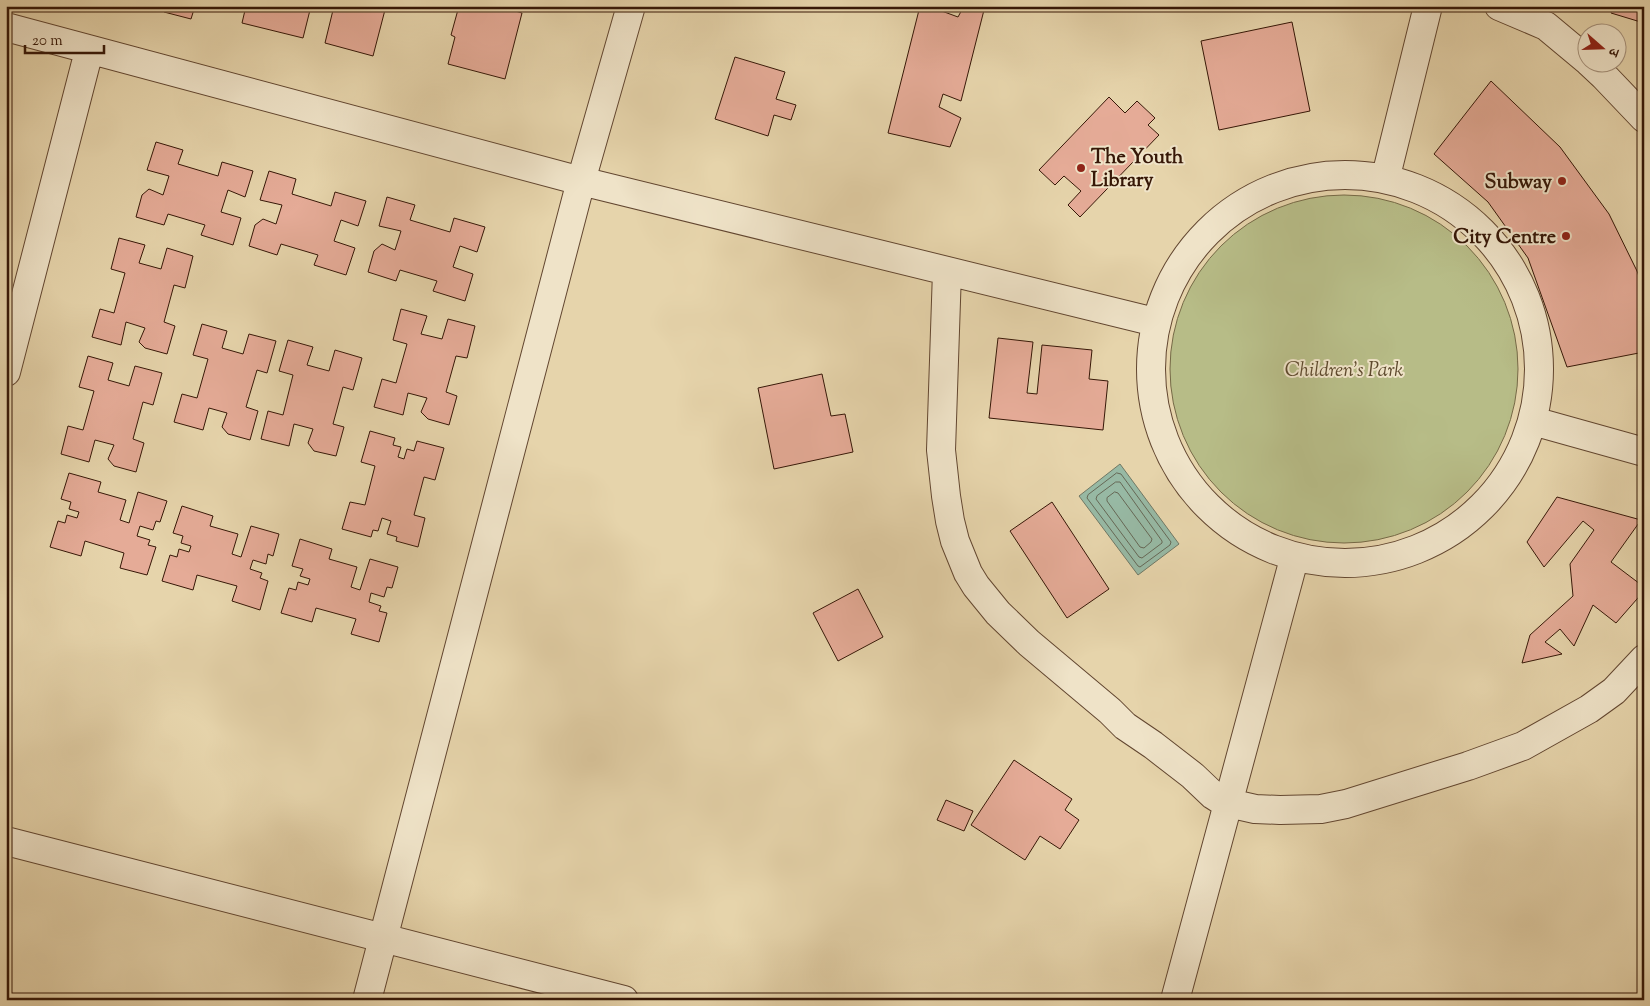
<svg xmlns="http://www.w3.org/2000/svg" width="1650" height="1006" font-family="'Sorts Mill Goudy','Noto Serif Devanagari',serif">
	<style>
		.green { fill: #b7bc87; stroke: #766a47 }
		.water { fill: #97b9a4; stroke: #707865 }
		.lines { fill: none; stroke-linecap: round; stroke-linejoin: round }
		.shore { stroke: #666856; stroke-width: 1 }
		.building { fill: #e5ab97; stroke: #361707 }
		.tertiary-casing { stroke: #624630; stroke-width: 30 }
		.tertiary { stroke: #efe3c8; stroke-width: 28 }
		.poi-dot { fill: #8f2418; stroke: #efe3c8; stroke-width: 2 }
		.labels { text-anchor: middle; stroke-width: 4; stroke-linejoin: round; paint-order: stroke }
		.poi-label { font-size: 20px; font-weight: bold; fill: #361707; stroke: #efe3c8; text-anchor: end }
		.park-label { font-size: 20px; font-style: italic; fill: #5d492d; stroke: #efe3c8 }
	</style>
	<rect width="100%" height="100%" fill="#e6d4ab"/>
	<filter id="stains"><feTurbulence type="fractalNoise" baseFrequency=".004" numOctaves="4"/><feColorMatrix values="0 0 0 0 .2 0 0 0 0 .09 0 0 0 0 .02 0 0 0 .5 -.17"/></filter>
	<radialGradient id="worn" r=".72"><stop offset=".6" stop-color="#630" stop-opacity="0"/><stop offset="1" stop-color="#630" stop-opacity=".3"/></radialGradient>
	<path class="green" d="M1170 369a174 174 0 1 1 348 0a174 174 0 1 1-348 0Z"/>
	<path class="water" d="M1120 464 1179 544 1138 575 1079 496Z"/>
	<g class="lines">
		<path class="shore" d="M1117 473 1121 474 1171 542 1170 545 1140 567 1138 566 1087 498 1088 495Z
			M1116 482H1120L1162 541V543L1142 558 1139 557 1096 499 1097 496Z
			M1115 492 1118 493 1152 539 1151 542 1144 548 1140 547 1107 501V498Z"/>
	</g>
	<path class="building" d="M165 6H195L191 19 164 12Z
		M246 6H311L303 38 242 23Z
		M334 6H386L373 56 325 43Z
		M459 6H513L512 10 522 13 505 79 448 64 455 37 451 35Z
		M920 6H928L958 17 964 6H973L984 10 961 101 943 94 939 107 961 118 950 147 888 133Z
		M1613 6H1644V23L1611 13Z
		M1292 22 1310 111 1219 130 1201 41Z
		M735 57 785 72 776 99 796 105 791 120 774 115 768 136 715 119Z
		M1491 81 1560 147 1609 214 1637 271 1644 290V352L1567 367 1528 258 1488 202 1434 154Z
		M1109 97 1125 113 1137 101 1155 118 1148 125 1159 135 1080 217 1068 205 1081 191 1064 176 1055 185 1039 170Z
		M156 142 183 150 178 164 218 176 222 162 253 171 245 197 228 190 221 212 241 218 233 245 201 235 205 225 168 214 164 225 136 217 142 195 149 189 163 195 169 176 147 170Z
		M269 171 296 179 292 194 331 206 335 192 366 201 358 226 341 220 334 241 355 248 346 275 314 265 318 255 281 244 277 255 249 246 255 225 263 219 276 224 282 205 260 200Z
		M387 197 415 205 410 220 450 232 454 218 485 227 477 252 460 246 453 267 473 274 465 301 433 291 437 281 400 270 396 281 368 272 374 251 382 244 395 250 401 231 379 226Z
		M119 238 145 245 139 263 161 269 167 248 193 256 185 288 174 285 164 322 175 326 167 354 145 348 139 342 145 328 126 322 121 345 92 337 100 309 114 313 125 273 111 269Z
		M401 309 427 316 421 334 442 339 448 319 475 326 467 358 456 356 446 392 457 396 449 425 428 419 421 412 427 398 408 393 403 415 374 407 382 379 396 383 407 344 393 340Z
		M202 324 227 331 222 348 243 354 249 334 276 341 267 373 257 370 246 407 258 411 250 440 228 434 222 427 227 413 209 408 203 430 174 422 182 394 197 398 208 359 193 355Z
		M998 338 1033 342 1027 393 1037 394 1042 345 1092 350 1089 379 1108 381 1103 430 989 418Z
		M288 340 313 347 307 365 329 371 335 350 362 358 353 390 343 387 333 424 344 427 336 456 314 451 308 443 313 429 294 424 289 446 261 439 268 411 283 415 293 375 279 371Z
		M88 356 113 363 108 380 129 386 135 366 162 373 153 405 143 402 133 439 144 443 136 472 114 466 108 459 114 445 95 440 89 462 61 454 68 426 83 430 94 391 79 387Z
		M822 374 831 416 845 414 853 452 774 469 758 388Z
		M370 431 395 438 393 445 401 447 398 457 404 459 407 449 414 451 417 441 444 448 435 480 424 477 414 515 425 518 418 547 396 541 397 537 387 534 391 521 382 518 378 531 373 530 371 537 342 529 350 502 365 505 375 466 361 462Z
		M69 473 101 482 98 492 126 500 120 520 129 523 138 492 167 501 160 522 156 521 153 530 140 526 137 536 150 540 148 545 156 547 147 575 120 568 124 553 85 541 81 556 50 547 58 521 65 523 67 515 77 518 79 512 69 509 71 502 61 499Z
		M1557 497 1641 520 1611 562 1644 587V591L1616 623 1593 605 1574 646 1560 629 1545 642 1562 654 1522 663 1530 635 1573 596 1570 564 1594 530 1583 521 1544 567 1527 542Z
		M1052 502 1109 589 1067 618 1010 531Z
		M182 506 213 516 210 526 238 534 232 554 241 557 251 526 279 534 273 556 268 554 266 564 253 560 250 569 262 573 260 578 268 581 260 610 232 601 237 586 197 575 193 590 162 581 170 555 177 557 179 549 189 552 191 546 181 543 183 536 173 533Z
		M300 539 332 549 329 559 357 567 351 587 360 590 370 559 398 567 392 588 387 587 384 597 371 593 369 602 381 606 379 611 387 613 379 642 351 634 356 619 316 608 312 622 281 613 289 588 296 590 298 582 308 585 310 579 300 576 303 569 292 566Z
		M858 589 883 637 838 661 813 613Z
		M1014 760 1072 799 1065 810 1079 820 1060 849 1040 836 1025 860 971 825Z
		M946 800 973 811 964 831 937 820Z"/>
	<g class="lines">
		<g class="tertiary-casing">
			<path id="tertiary" d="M1499 6 1546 26 1588 61
				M6 27 581 181 1155 322
				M1589 62 1604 76 1644 118
				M1151 369a194 194 0 1 1 388 0a194 194 0 1 1-388 0Z
				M1386 176 1428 6
				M947 271 941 450 946 496 950 521 955 541 968 573 976 586 998 613 1029 643 1110 711 1125 726 1153 745 1193 776 1213 795 1224 802 1255 809 1280 810 1321 809 1346 804 1468 766 1523 746 1589 709 1614 691 1644 659
				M6 372 89 51
				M1533 421 1644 452
				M6 841 624 1000
				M367 1000 581 181 631 6
				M1175 1000 1294 559"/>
		</g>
		<use href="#tertiary" class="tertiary"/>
	</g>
	<g class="poi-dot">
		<circle cx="1081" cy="168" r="5"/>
		<circle cx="1562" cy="181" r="5"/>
		<circle cx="1566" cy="236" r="5"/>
	</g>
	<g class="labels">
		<g class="poi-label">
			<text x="1091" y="163" text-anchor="start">The Youth<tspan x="1091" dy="23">Library</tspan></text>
			<text x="1552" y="188">Subway</text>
			<text x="1556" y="243">City Centre</text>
		</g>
		<g class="park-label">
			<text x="1344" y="376">Children's Park</text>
		</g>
	</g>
	<rect width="1650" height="1006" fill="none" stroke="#e6d4ab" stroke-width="25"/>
	<rect x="8" y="8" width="1635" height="991" fill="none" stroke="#361707" stroke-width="2.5"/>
	<rect x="12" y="12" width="1625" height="981" fill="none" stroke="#361707"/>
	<g transform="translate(1602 48) rotate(110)"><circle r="24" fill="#efe3c8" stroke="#a5917b"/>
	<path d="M0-4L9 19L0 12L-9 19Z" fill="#8f2418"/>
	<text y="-8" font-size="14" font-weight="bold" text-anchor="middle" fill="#361707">उ</text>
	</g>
	<path d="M25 45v8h79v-8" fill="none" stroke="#361707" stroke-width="2.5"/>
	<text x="32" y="45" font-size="15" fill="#361707" stroke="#efe3c8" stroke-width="4" paint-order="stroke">20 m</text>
	<rect width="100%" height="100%" filter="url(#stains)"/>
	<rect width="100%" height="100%" fill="url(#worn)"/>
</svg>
